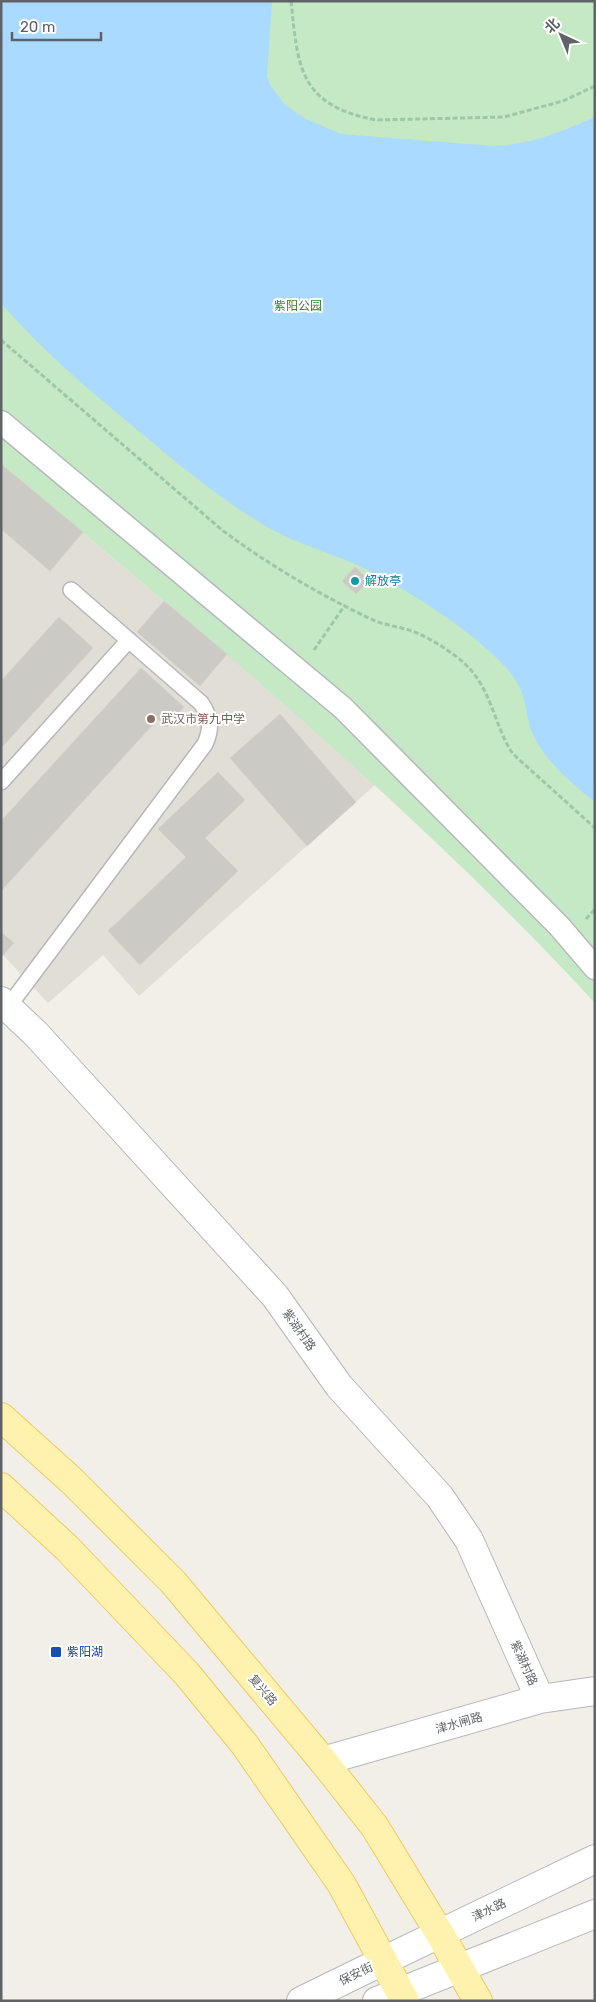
<svg xmlns="http://www.w3.org/2000/svg" width="596" height="2002" font-family="Rubik,'Noto Sans SC',sans-serif">
	<style>
		.education { fill: #e1ded6 }
		.green { fill: #c5e8c5 }
		.water { fill: #aadaff }
		.building { fill: #cccac5; stroke: #d6d1c6 }
		.lines { fill: none; stroke-linecap: round; stroke-linejoin: round }
		.service-casing { stroke: #b5b8bc; stroke-width: 18 }
		.pedestrian-casing { stroke: #b5b8bc; stroke-width: 25 }
		.minor-casing { stroke: #b5b8bc; stroke-width: 30 }
		.secondary-casing { stroke: #b6babf; stroke-width: 30 }
		.primary-casing { stroke: #f2c960; stroke-width: 30 }
		.path { stroke: #9cc7a9; stroke-width: 3; stroke-dasharray: 5 2.5; stroke-linecap: butt }
		.service { stroke: #fff; stroke-width: 15 }
		.pedestrian { stroke: #fff; stroke-width: 22 }
		.minor { stroke: #fff; stroke-width: 28 }
		.secondary { stroke: #fff; stroke-width: 28 }
		.primary { stroke: #fff2af; stroke-width: 28 }
		.culture-dot { fill: #0f9aa8; stroke: #fff; stroke-width: 2 }
		.education-dot { fill: #8d6e63; stroke: #fff; stroke-width: 2 }
		.transit-dot { fill: #1a4fb4; stroke: #fff; stroke-width: 2 }
		.labels { text-anchor: middle; stroke-width: 4; stroke-linejoin: round; paint-order: stroke }
		.park-label { font-size: 12px; fill: #348238; stroke: #fff }
		.culture-label { font-size: 12px; fill: #0d838f; stroke: #fff; text-anchor: start }
		.education-label { font-size: 12px; fill: #785e54; stroke: #fff; text-anchor: start }
		.street-label { font-size: 12px; fill: #5f6368; stroke: #fff }
		.transit-label { font-size: 12px; fill: #164399; stroke: #fff; text-anchor: start }
	</style>
	<rect width="100%" height="100%" fill="#f1efe8"/>
	<path class="education" d="M1 464 227 654 376 784 139 996 103 955 48 1003 3 955 1 957Z"/>
	<path class="green" d="M1 1H595V1003C413 806 206 636 1 464Z"/>
	<path class="water" d="M1 1H272L267 77 270 85 285 105 306 119 341 134 493 146C530 145 561 132 595 117V802C572 784 546 762 533 735 526 720 527 701 519 686 510 668 490 652 475 639 449 617 400 586 368 570 336 554 301 546 269 528 219 499 173 460 129 423 83 385 40 348 1 303Z"/>
	<path class="building" d="M1 464 83 532 50 571 1 529Z
		M355 567 369 580 356 594 342 581Z
		M164 601 227 654 200 686 137 632Z
		M59 617 93 648 1 748V681Z
		M141 668 184 707 166 727 158 719 1 891V821Z
		M280 714 356 802 307 846 230 758Z
		M218 772 245 800 205 838 238 871 140 965 108 931 186 857 158 829Z
		M1 932 14 943 1 957Z"/>
	<g class="lines">
		<g class="service-casing">
			<path id="service" d="M1 782 129 640
				M8 1007 205 744C212 728 211 718 201 703L71 590"/>
		</g>
		<g class="pedestrian-casing">
			<path id="pedestrian" d="M1 422 343 708 560 927 595 968"/>
		</g>
		<g class="minor-casing">
			<path id="minor" d="M1 1001 36 1034 275 1296 339 1386 440 1497 469 1540 540 1699
				M323 1761 540 1699 595 1691
				M301 2001 383 1961
				M377 2001 400 1992"/>
		</g>
		<g class="secondary-casing">
			<path id="secondary" d="M383 1961 595 1859
				M400 1992 595 1914"/>
		</g>
		<g class="primary-casing">
			<path id="primary" d="M1 1417 72 1481 173 1582 323 1761 375 1827 440 1934 478 2001
				M1 1487 67 1548 187 1674 245 1745 342 1885 405 2001"/>
		</g>
		<path class="path" d="M291 1C298 68 299 105 376 120L504 117 563 101 595 86
			M1 340 222 530C269 565 320 595 373 620 387 626 403 627 417 633 433 640 452 652 465 664 492 689 494 726 513 754L595 828
			M314 650 345 605
			M586 919 595 909"/>
		<use href="#service" class="service"/>
		<use href="#pedestrian" class="pedestrian"/>
		<use href="#minor" class="minor"/>
		<use href="#secondary" class="secondary"/>
		<use href="#primary" class="primary"/>
	</g>
	<circle class="culture-dot" cx="355" cy="581" r="5"/>
	<circle class="education-dot" cx="151" cy="719" r="5"/>
	<rect class="transit-dot" x="50" y="1646" width="12" height="12" rx="2.5"/>
	<g class="labels">
		<g class="park-label">
			<text x="298" y="310">紫阳公园</text>
		</g>
		<g class="culture-label">
			<text x="365" y="585">解放亭</text>
		</g>
		<g class="education-label">
			<text x="161" y="723">武汉市第九中学</text>
		</g>
		<g class="street-label">
			<text transform="translate(299 1330) rotate(55)" y="4">紫湖村路</text>
			<text transform="translate(524 1663) rotate(66)" y="4">紫湖村路</text>
			<text transform="translate(263 1690) rotate(50)" y="4">复兴路</text>
			<text transform="translate(459 1723) rotate(-16)" y="4">津水闸路</text>
			<text transform="translate(489 1910) rotate(-26)" y="4">津水路</text>
			<text transform="translate(356 1974) rotate(-26)" y="4">保安街</text>
		</g>
		<g class="transit-label">
			<text x="67" y="1656">紫阳湖</text>
		</g>
	</g>
	<rect width="596" height="2002" fill="none" stroke="#5f6368" stroke-width="5"/>
	<g transform="translate(561 35) rotate(316)" stroke="#ffffff" stroke-width="4" paint-order="stroke">
	<path d="M0-4L9 19L0 12L-9 19Z" fill="#5f6368"/>
	<text y="-8" font-size="14" font-weight="bold" text-anchor="middle" fill="#5f6368">北</text>
	</g>
	<path d="M12 32v8h89v-8" fill="none" stroke="#5f6368" stroke-width="2.5"/>
	<text x="20" y="32" font-size="15" fill="#5f6368" stroke="#ffffff" stroke-width="4" paint-order="stroke">20 m</text>
</svg>
